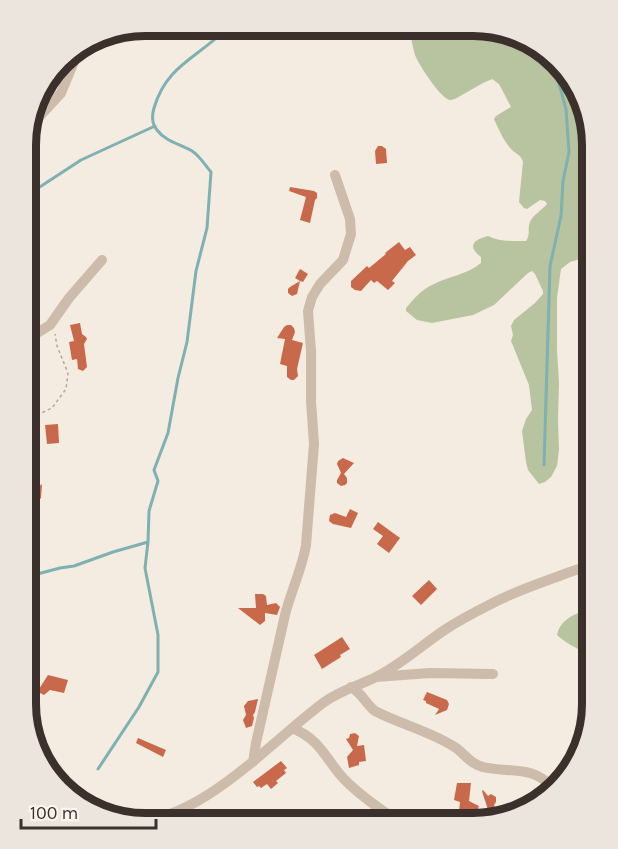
<svg xmlns="http://www.w3.org/2000/svg" width="618" height="849" font-family="Karla,sans-serif">
	<style>
		.green { fill: #b8c4a0 }
		.lines { fill: none; stroke-linecap: round; stroke-linejoin: round }
		.stream { stroke: #7fb0b2; stroke-width: 3 }
		.building { fill: #c8694b }
		.path { stroke: #b9a596; stroke-width: 1.5; stroke-dasharray: 3 3; stroke-linecap: butt }
		.street { stroke: #cdbbac; stroke-width: 10 }
		.rim { fill: none; stroke: #3b302b; stroke-width: 8 }
	</style>
	<rect width="100%" height="100%" fill="#f4ebe1"/>
	<path class="green" d="M489 27 545 50 580 93 592 143 581 188V203L587 224 592 234V265L584 258 570 262 561 269 557 298V350L559 383 558 419 559 450 557 466 551 477 545 482 539 484 528 470 526 462 522 431 526 419 532 410 529 385 511 341 513 335 511 326 514 320 535 303 543 294V291L535 274 532 271 528 273 494 305 473 315 432 323 417 320 406 311V308C414 299 421 290 432 285 448 276 467 275 481 263V257C467 246 473 240 488 236 500 242 513 241 526 241 531 233 527 229 530 222 533 215 542 210 547 204L545 201 540 200 527 209 524 208 519 202 523 162C521 155 518 155 513 151 504 142 499 130 494 119L496 116 511 107 499 84 492 79 483 83 455 99C450 100 450 101 446 98 437 92 419 65 415 55 412 46 412 36 407 28Z
		M582 612 592 615V656C583 652 564 642 557 635 559 623 570 615 582 612Z"/>
	<g class="lines">
		<path class="stream" d="M26 196 81 160 155 126
			M544 465 550 266 561 216 563 181 569 152 566 109 552 58
			M26 577 60 568 74 566 113 552 148 542
			M98 769 139 707 158 672V635L145 568 148 542 149 511 158 481 154 470 168 433 178 378 187 342 196 271 207 228 211 172C205 165 199 155 192 151 180 144 166 142 157 130 151 123 152 115 154 108 166 66 197 58 225 30"/>
	</g>
	<path class="building" d="M378 146H382L386 149 387 163 376 164 375 151Z
		M290 187 314 191 317 193V198L315 200 310 223 300 220 306 197 289 191Z
		M399 242 405 250 410 247 416 255 408 261 392 281 395 283 388 290 377 281 374 283 371 280 361 291 355 290 351 287V281L367 266 369 268 386 254 385 253Z
		M300 269 308 274 303 282 300 281 297 294 292 296 288 293V289L290 287 300 281 295 278Z
		M80 323 82 334 86 337 87 339 84 344 87 367 83 371 78 369 77 359 72 360 69 342 74 341 70 325Z
		M287 325H291L294 328 295 332 292 340 303 343 297 369 298 376 294 380H291L287 377V366L280 364 285 339 277 338 284 327Z
		M58 424 59 443 47 444 45 425Z
		M343 458 354 463 344 474 347 478V483L345 485 341 486 337 483V480L341 473 337 464 338 461Z
		M26 480 33 491 42 484 41 498 39 500 34 501 31 499 26 502Z
		M350 509 358 513 351 528 333 524 329 521 330 515 335 513 346 517Z
		M378 522 400 538 389 553 377 544 383 536 373 529Z
		M429 580 437 589 421 605 412 596Z
		M255 594H263L266 596 267 605 276 603 280 607 277 615 265 613V621L260 625 238 608H256Z
		M342 637 350 649 340 655 341 657 322 669 314 655Z
		M48 675 68 680 64 693 50 690 44 695 40 693 39 689Z
		M427 692 447 700 449 704 447 710 435 715 439 709 426 703V701L423 700Z
		M258 699 255 712 253 715 254 718 252 726 246 728 243 720 246 715 244 706 248 701Z
		M355 733 359 736 357 746 364 745 366 761 359 762V765L349 768 347 757 353 750 346 739 349 738 350 734Z
		M138 738 166 750 163 757 136 743Z
		M281 761 287 768 284 770 286 773 276 781 278 783 271 789 267 784 261 788 259 786 257 787 253 782Z
		M457 783H471L469 801 479 806 477 811 474 813 459 811 460 802 454 800Z
		M483 790 488 796 491 794 496 797V802L494 805 497 812 495 815 489 813 482 791Z"/>
	<g class="lines">
		<path class="path" d="M26 420 52 408 66 389 68 373 57 346 55 334"/>
		<path class="street" d="M27 130 61 93 80 47
			M26 340 50 325 69 298 102 260
			M376 677 430 673 493 674
			M351 687C362 693 366 704 375 711 400 724 429 731 453 746 464 752 469 764 483 767 507 773 536 765 552 788
			M292 728C323 740 327 764 349 784 364 798 381 810 398 821
			M253 762 256 743 285 615C291 591 302 569 306 545L314 444 311 401V351L308 311 312 297 320 284 343 260 351 234 350 219 335 175
			M128 822C200 823 269 743 323 703 339 691 358 686 376 677 400 665 421 646 443 631 458 621 475 612 491 604 515 591 541 583 567 573 575 570 584 568 592 564"/>
	</g>
	<path d="M0 0H618V849H0ZM145 36H473A109 109 0 0 1 582 145V704A109 109 0 0 1 473 813H145A109 109 0 0 1 36 704V145A109 109 0 0 1 145 36Z" fill="#ece5de" fill-rule="evenodd"/>
	<path class="rim" d="M145 36H473A109 109 0 0 1 582 145V704A109 109 0 0 1 473 813H145A109 109 0 0 1 36 704V145A109 109 0 0 1 145 36Z"/>
	<path d="M21 819v9h135v-9" fill="none" stroke="#3b302b" stroke-width="3"/>
	<text x="30" y="819" font-size="18" fill="#3b302b" stroke="#fbf5ee" stroke-width="4.5" paint-order="stroke">100 m</text>
</svg>
